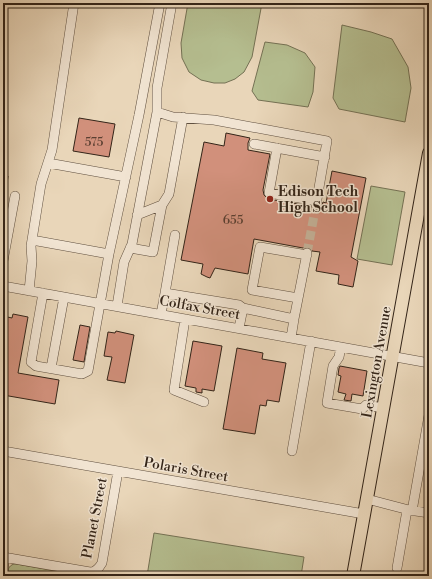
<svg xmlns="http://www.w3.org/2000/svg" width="432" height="579" font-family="'Libre Bodoni',serif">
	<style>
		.green { fill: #b5be90; stroke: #747154 }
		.building { fill: #d1907b; stroke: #332418 }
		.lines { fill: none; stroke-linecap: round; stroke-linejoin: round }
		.minor-tunnel { stroke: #c5b299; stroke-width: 9; stroke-dasharray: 9 4.5; stroke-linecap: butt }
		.minor-casing { stroke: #605040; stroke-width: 10 }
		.major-casing { stroke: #332418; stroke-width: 14 }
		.minor { stroke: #f1e4d2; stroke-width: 9 }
		.major { stroke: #e9d6b9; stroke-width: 12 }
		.poi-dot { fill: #8f2418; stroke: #f1e4d2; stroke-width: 1.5 }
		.labels { text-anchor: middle; stroke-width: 3; stroke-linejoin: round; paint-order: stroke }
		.number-label { font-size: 12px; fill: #5a3f31 }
		.poi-label { font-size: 14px; font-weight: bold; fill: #332418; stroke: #f1e4d2; text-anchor: start }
		.street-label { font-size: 14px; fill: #332418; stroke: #f1e4d2 }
	</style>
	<rect width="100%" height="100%" fill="#e9d6b9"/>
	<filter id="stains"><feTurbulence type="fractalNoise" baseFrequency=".005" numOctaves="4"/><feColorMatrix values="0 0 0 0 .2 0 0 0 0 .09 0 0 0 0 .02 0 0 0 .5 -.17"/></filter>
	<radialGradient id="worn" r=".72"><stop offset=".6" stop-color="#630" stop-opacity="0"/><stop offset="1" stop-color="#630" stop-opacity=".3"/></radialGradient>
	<path class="green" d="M188 3H262L252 57 244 72 235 79 225 83H214L201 80 189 72 182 58 181 43Z
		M342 25 371 32 392 39 408 67 411 88 405 122 339 109 333 98Z
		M265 42 287 45 305 53 315 67 313 92 308 107 258 100 252 91Z
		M371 186 405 192 392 265 357 259Z
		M154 533 304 557 301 576H147Z
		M14 564H16L84 576H7C8 570 8 566 14 564Z"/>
	<path class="building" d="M79 118 115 124 109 157 73 151Z
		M226 133 250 138 248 143V150L270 154 263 190 264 195 268 199 310 206 312 210 318 211 321 209 323 202 326 203 332 171 366 178 351 257 358 261 353 287 338 284 339 275 316 271 320 252 312 251 311 248 308 247 303 248 254 239 248 274 215 268 210 278 207 277 201 274 203 264 181 260 204 142 224 146Z
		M3 175 8 176 6 191H3Z
		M13 314 28 317 18 373 59 380 55 404 3 395V316L12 318Z
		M80 325 90 327 84 362 73 360Z
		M116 331 134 335 125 383 107 380 112 357 104 356 108 332 115 333Z
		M193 341 222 346 214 391 202 389V393L196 392V388L185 386Z
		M237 348 263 353 262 359 286 363 279 402 267 400 266 406 260 405 255 434 223 429Z
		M340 366 367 371 363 396 352 394 351 401 344 400 346 394 338 392 341 376 338 375 339 368Z"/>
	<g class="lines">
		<path class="minor-tunnel" d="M307 253 316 205"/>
		<g class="minor-casing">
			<path id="minor" d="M157 112 173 117 214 120 327 141 316 205
				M254 144 325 157
				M277 148 269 193 317 201
				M48 163 126 177
				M162 205 169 194 183 117
				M32 240 109 254
				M130 248 153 252 162 205 137 215
				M3 261 15 196
				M3 286 429 363
				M29 291 32 261 31 246 41 184 52 150 74 3
				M43 293 31 362 36 366 82 374 88 371 109 254 139 115 160 3
				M165 293 175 235
				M298 298 252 290 260 247 307 255
				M117 306 124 262 132 244 157 112V88L172 3
				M161 314 165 293 239 305 243 308 294 319 291 338
				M185 319 174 390 204 402
				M294 319 307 253
				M239 328 243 308
				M341 347 339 357 333 366 327 403 362 409 366 405 383 408
				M51 368 64 297
				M3 451 364 514
				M292 451 311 341
				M367 499 409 510 429 513
				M412 511 429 415
				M3 557 90 572C96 572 99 568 102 563L118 471
				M397 568 407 510
				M3 569 5 557"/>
		</g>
		<g class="major-casing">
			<path id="major" d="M353 576 429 153"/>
		</g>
		<use href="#minor" class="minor"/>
		<use href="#major" class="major"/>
	</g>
	<circle class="poi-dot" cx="270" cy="199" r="4"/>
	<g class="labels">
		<g class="number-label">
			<text x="94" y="146">575</text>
			<text x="233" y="224">655</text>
		</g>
		<g class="poi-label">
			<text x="278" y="196">Edison Tech<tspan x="278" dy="16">High School</tspan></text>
		</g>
		<g class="street-label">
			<text transform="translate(200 307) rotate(10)" y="5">Colfax Street</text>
			<text transform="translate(376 362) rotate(-80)" y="5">Lexington Avenue</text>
			<text transform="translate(186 469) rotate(10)" y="5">Polaris Street</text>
			<text transform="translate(94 518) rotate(-79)" y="5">Planet Street</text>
		</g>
	</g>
	<rect width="432" height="579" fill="none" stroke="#e9d6b9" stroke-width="16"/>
	<rect x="4" y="4" width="424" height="571" fill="none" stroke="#332418" stroke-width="2"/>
	<rect x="8" y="8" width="416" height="563" fill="none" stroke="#332418"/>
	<rect width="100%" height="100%" filter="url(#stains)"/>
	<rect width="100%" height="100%" fill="url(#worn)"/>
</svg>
